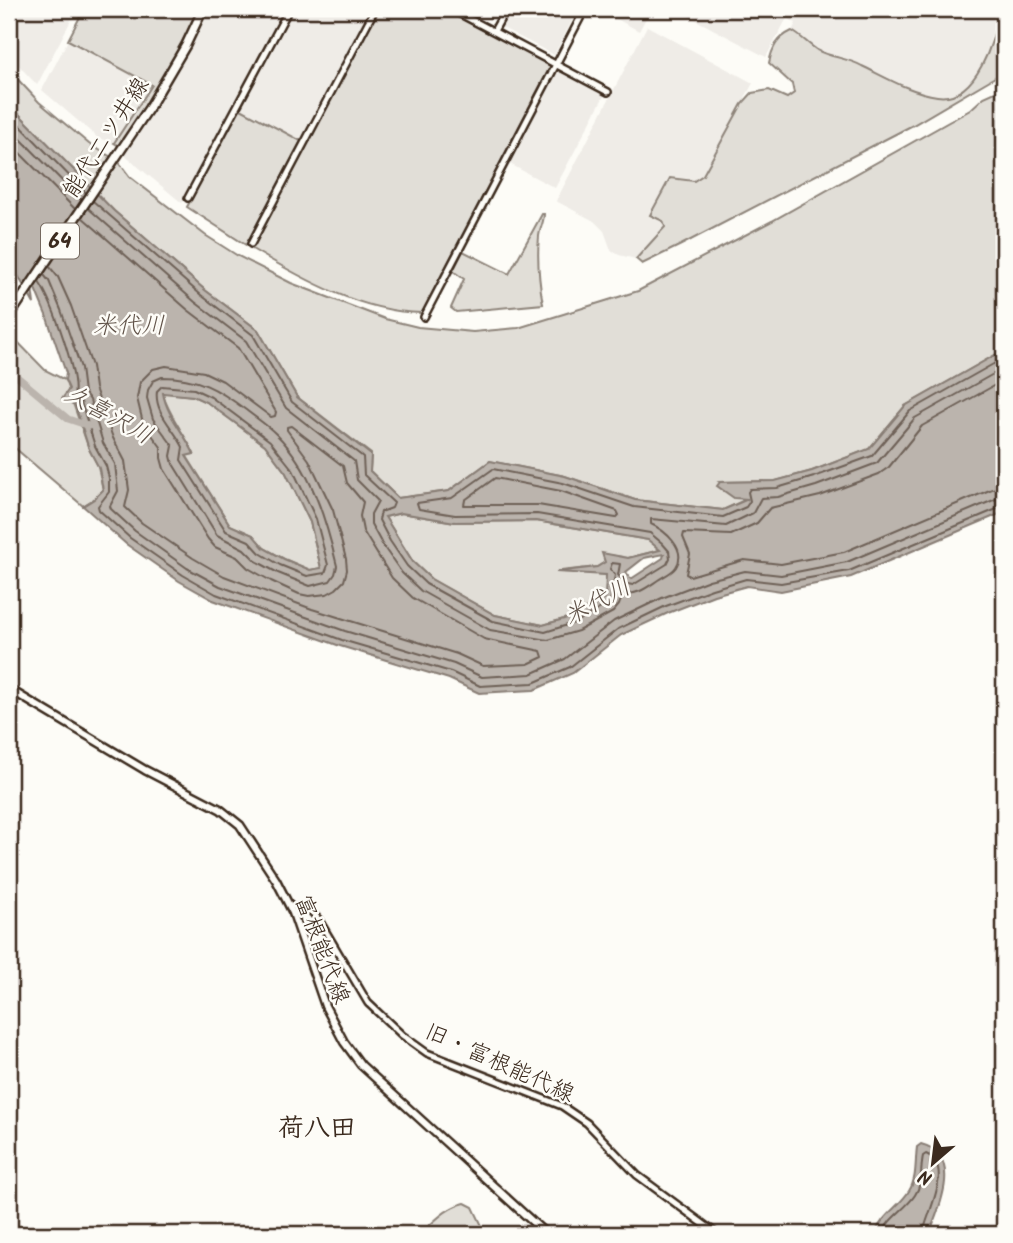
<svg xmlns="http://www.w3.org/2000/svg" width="1013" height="1243" font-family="Kalam,'Klee One',sans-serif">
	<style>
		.built { fill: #efece7 }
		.green { fill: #e1ded7; stroke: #8e847a; stroke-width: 2 }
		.water { fill: #bbb4ad; stroke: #887d74; stroke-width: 2; fill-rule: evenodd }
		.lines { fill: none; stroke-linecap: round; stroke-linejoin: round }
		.shore { stroke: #6e6157; stroke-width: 2 }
		.river { stroke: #bbb4ad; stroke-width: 7 }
		.tertiary-casing { stroke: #3b2a1e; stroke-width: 10 }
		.secondary-casing { stroke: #3b2a1e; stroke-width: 11 }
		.primary-casing { stroke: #3b2a1e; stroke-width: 12 }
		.tertiary { stroke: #fdfcf7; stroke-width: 5 }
		.secondary { stroke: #fdfcf7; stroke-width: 6 }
		.primary { stroke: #fdfcf7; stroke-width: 7 }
		.labels { text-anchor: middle; stroke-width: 5; stroke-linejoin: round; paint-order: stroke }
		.shield { fill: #fdfcf7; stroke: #75695f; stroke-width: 2 }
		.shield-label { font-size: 21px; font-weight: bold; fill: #3b2a1e }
		.street-label { font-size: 23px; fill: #3b2a1e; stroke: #fdfcf7 }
		.water-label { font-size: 24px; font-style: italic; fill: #615349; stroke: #fdfcf7 }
		.quarter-label { font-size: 26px; font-weight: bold; fill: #3b2a1e; stroke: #fdfcf7 }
	</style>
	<rect width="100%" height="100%" fill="#fdfcf7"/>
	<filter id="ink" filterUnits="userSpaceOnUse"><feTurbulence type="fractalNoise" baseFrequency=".0143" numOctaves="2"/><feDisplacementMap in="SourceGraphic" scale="14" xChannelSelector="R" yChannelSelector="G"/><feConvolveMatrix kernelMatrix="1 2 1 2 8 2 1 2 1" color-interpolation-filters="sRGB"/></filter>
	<g filter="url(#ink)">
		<path class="built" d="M21 9H77L37 85 9 55V32Z
			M208 9H284L182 203 124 155 188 50Z
			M292 9H371L301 141 239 108Z
			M508 9H578L554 55 499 26Z
			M598 9H651L639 31Z
			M675 9H999L985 59 977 75 965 88 951 95 939 97 922 93 849 60 829 56 814 48 792 31 796 23 787 18 766 57Z
			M647 26 753 83 703 175 694 181 670 178 650 214 663 221 665 227 636 259 619 255 611 250 604 231 594 221 556 201Z
			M68 40 152 85 114 143 98 138 42 90Z
			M563 71 605 94 555 188 508 163 554 75Z"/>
		<path class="green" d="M84 9H199L162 80 119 146 114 143 152 85 68 40Z
			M379 9H443L551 65 422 313C361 312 303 279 252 249Z
			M999 9H1004V70L995 77 913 125 681 245 642 264 636 259 665 227 663 221 650 215 670 178 694 181 703 175 742 104 752 93 769 90 787 98 794 93 792 84 769 63C772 48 777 38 792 31 801 36 808 44 817 50 832 58 848 58 862 66 885 77 912 93 937 96 977 102 995 39 999 9Z
			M9 70 39 102 89 144 118 161 130 177 205 235 238 256 291 283 385 319 418 327 473 332 518 328 638 291 772 221 970 110 984 97 1004 88V350L905 406 869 449 812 471 776 481 720 482 749 498 723 510 635 500 565 476 490 461 449 491 398 498 370 471 371 454 297 397 258 330 205 290 114 211 9 104Z
			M239 108 301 141 246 245 187 207Z
			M542 214H544C544 222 540 228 539 236 537 258 539 282 543 304L456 312 451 308 464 279 453 271 463 251 509 274Z
			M9 333 45 370 65 380 89 449 98 466 103 490 94 499 83 506 9 443Z
			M162 392 193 396 208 403 265 445 286 473 310 522 321 568 310 570 284 559 264 548 253 535 230 525 186 455 194 454C183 431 169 416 162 392Z
			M401 513 455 522 536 521 649 540 660 550 628 558 603 554 605 562 597 567 561 571 607 575 605 598 571 617 543 625 495 615 431 579 413 562 385 517Z
			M465 1203 473 1207 486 1234H420C435 1221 445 1208 465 1203Z"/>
		<path class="water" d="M9 104 114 211 205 290 258 330 297 397 371 455 370 471 398 498 449 491 490 461 565 476 635 500 723 510 748 499 734 498 717 486 720 482 775 481 812 471 869 449 905 406 1004 350V512L851 577 781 591 747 586 714 595 668 613 621 635 573 673 534 690 479 693 449 679 340 646 213 600 179 581 126 544 83 506 94 499 103 490 99 468 89 449 75 405 62 399 69 389 65 380 66 373 46 315 31 279 34 304 16 272 9 248ZM163 393 193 396 208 403 265 445 286 473 310 522 321 568 310 570 284 559 264 548 253 535 230 525 186 456 194 454C184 432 167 416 163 393ZM401 513 455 522 536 521 648 540 660 550 628 558 602 553 605 562 597 567 556 572 606 575 605 598 571 617 543 625 495 615 431 579 413 562 385 517ZM664 554 663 558 631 579 626 572 644 558Z
			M921 1144C963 1155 940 1207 929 1234H875C881 1216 899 1207 909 1191 917 1179 915 1162 917 1147Z"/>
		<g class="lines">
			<path class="shore" d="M9 114 86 193
				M9 127 81 200
				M9 142 75 209
				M93 201 201 295 253 335 292 402 363 457 364 475 394 503 392 508 381 512 379 520 390 541 407 566 426 584 493 621 545 632 574 623 610 603 615 575 610 569 612 563 620 564 618 575 627 584 633 585 667 564 670 558 669 551 662 543 650 533 537 514 455 515 419 509 417 503 452 498 493 469 563 483 634 507 723 517 746 507 750 501 748 492 750 489 777 488 814 477 872 456 910 411 1004 358
				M88 208 195 302 246 341 286 408 354 461 357 480 378 501 371 514V524L383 546 402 573 421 591 490 630 548 640 578 631 613 612 619 605 623 594C638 595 646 588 658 580 664 576 672 573 676 567 688 549 664 530 651 524V519L726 526 753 513 761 498 778 497 816 486 877 463 915 418 1004 368
				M49 266 58 277 71 306 92 366 95 388 113 438 125 461 129 490 125 507 142 523 193 558 224 576 312 609 457 654 483 666 528 664 543 657 541 651 484 639 413 598 392 578 363 531 360 516 363 502 347 483 343 466 291 426 287 427V430L309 460 333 510 346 559 347 570 344 581 336 589 327 594 309 596 299 594 271 581 248 568 237 557 215 547 208 539 164 469 161 458V447L143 423 137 398 140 382 153 369 166 366 204 372 223 381 271 417 275 416 276 412 238 348 188 310 82 217
				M44 275 49 281 61 310 81 368 84 392 90 400 103 443 115 464 118 491 110 506 111 509 135 531 187 568 220 586 345 631 454 664 482 677 531 674 565 659 614 621 662 598 709 580 745 571 781 575 847 562 996 499 1004 497
				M39 282C52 301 79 375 74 396L81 402 95 446 106 466 109 478V492L98 506 99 510 130 538 183 575 216 594 342 640 451 672 480 686 533 683 570 667 618 629 666 606 712 589 746 579 781 583 849 571 1004 506
				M162 377C198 377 218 389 246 410 256 418 267 425 276 434 311 468 326 520 337 566L335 574 330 581 310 586 278 573 256 561 244 549 217 535 173 464 171 456 173 446 153 419 147 398 148 390 153 381Z
				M1004 380 922 426 889 467 879 474 820 496 770 508 757 523 731 535 684 533 683 537 690 554 686 574 690 576 744 560 781 564 844 552 992 489 1004 487
				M162 386 194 389 211 397 270 441 293 470 316 519 328 565 325 573 307 576 280 565 260 553 249 541 226 531 181 460 183 447C174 428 154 413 157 391Z
				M495 478 561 491 617 511 619 515 616 518 538 505H464L465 500Z
				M882 1234C888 1218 906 1209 915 1195 923 1183 920 1170 923 1156L926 1154C955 1166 926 1214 923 1234"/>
			<path class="river" d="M9 370 68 419 89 426"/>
			<g class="tertiary-casing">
				<path id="tertiary" d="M451 9 608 92
					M494 31 506 9
					M188 198 289 9
					M251 244 375 9
					M424 317 585 9
					M293 913 304 908 311 911 319 920 368 1003 402 1035 427 1053 562 1106 587 1123 637 1175 717 1234"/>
			</g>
			<g class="secondary-casing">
				<path id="secondary" d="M9 689 145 770 220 809 240 825 276 880 293 913 325 1006 344 1042 361 1065 546 1234"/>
			</g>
			<g class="primary-casing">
				<path id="primary" d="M9 317 149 108 186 45 203 9"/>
			</g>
			<use href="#tertiary" class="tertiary"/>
			<use href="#secondary" class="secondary"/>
			<use href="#primary" class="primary"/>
		</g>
	</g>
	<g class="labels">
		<rect class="shield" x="41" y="223.5" width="38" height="35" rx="5"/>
		<g class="shield-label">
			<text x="60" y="248">64</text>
		</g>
		<g class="street-label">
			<text transform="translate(105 137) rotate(-57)" y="8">能代二ツ井線</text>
			<text transform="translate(323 949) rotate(69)" y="8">富根能代線</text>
			<text transform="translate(500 1062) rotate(24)" y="8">旧・富根能代線</text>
		</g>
		<g class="water-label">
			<text x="129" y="333">米代川</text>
			<text transform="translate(109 414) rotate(29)" y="8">久喜沢川</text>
			<text transform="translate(597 601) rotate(-28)" y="8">米代川</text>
		</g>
		<g class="quarter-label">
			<text x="317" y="1136">荷八田</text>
		</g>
	</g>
	<rect width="1013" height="1243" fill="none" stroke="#fdfcf7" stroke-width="35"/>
	<rect x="18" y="18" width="978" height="1208" fill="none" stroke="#3b2a1e" stroke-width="2.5" filter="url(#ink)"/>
	<g transform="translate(933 1163) rotate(208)" stroke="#fdfcf7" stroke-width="5" paint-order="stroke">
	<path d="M0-5L12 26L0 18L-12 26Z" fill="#3b2a1e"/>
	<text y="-10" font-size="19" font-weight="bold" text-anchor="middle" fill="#3b2a1e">N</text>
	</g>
</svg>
